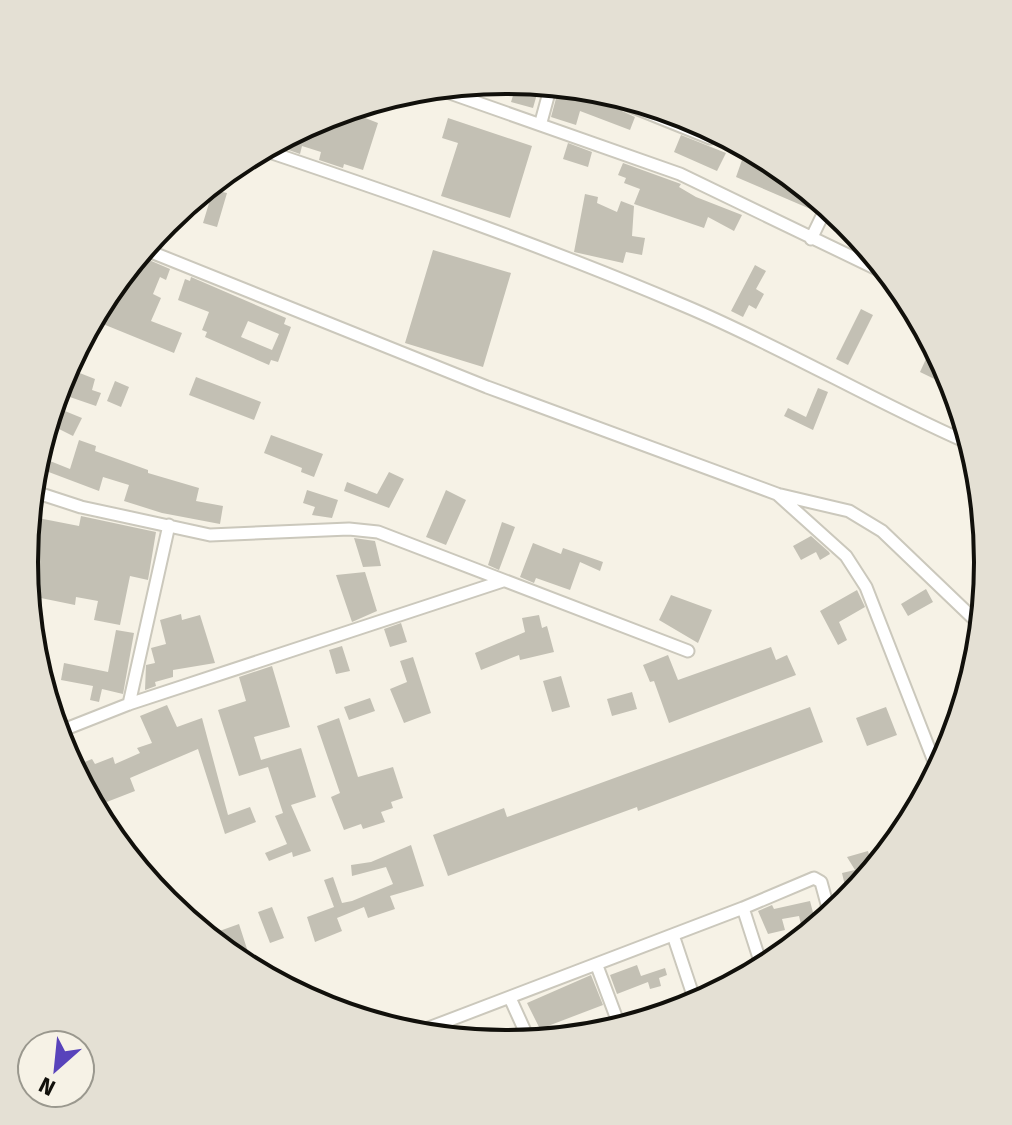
<svg xmlns="http://www.w3.org/2000/svg" width="1012" height="1125" font-family="'Fira Sans',sans-serif">
	<style>
		.building { fill: #c3c0b4; fill-rule: evenodd }
		.lines { fill: none; stroke-linecap: round; stroke-linejoin: round }
		.minor-casing { stroke: #cbc8bc; stroke-width: 15 }
		.minor { stroke: #fff; stroke-width: 11 }
		.rim { fill: none; stroke: #11100b; stroke-width: 4 }
	</style>
	<rect width="100%" height="100%" fill="#f6f2e6"/>
	<path class="building" d="M517 83 539 87 533 108 511 102Z
		M558 91 620 105 622 111 635 117 630 130 580 111 576 125 551 117Z
		M350 112 378 123 363 170 344 164 343 168 319 160 321 152 302 146 300 154 283 148 285 142 298 133 304 135 306 127 322 117Z
		M448 118 532 146 510 218 441 196 458 143 442 138Z
		M681 135 726 153 717 171 674 152Z
		M568 143 592 152 588 167 563 159Z
		M742 160 765 167 819 203 815 211 736 177Z
		M623 163 681 184 679 187 696 197 742 215 734 231 708 217 704 228 634 204 640 189 624 183 626 178 618 175Z
		M213 190 227 193 217 227 203 223Z
		M585 194 598 197 597 203 617 212 621 201 634 206 632 236 645 238 642 255 626 252 623 263 574 252Z
		M433 250 511 273 483 367 405 343Z
		M142 257 170 269 166 280 160 277 153 294 161 298 151 321 182 333 174 353 98 322 110 304 116 306 121 288Z
		M755 265 766 271 756 289 764 294 756 309 749 305 743 317 731 311Z
		M191 277 286 318 284 324 291 327 278 362 271 360 269 365 205 337 207 332 202 330 209 312 178 300 185 279 190 281ZM248 321 279 334 272 350 241 337Z
		M861 309 873 315 848 365 836 359Z
		M931 348 951 378 953 388 920 372Z
		M72 370 95 379 92 390 101 393 96 406 64 395Z
		M196 377 261 402 254 420 189 395Z
		M115 381 129 387 121 407 107 401Z
		M818 388 828 392 813 430 784 416 788 408 806 417Z
		M55 407 82 418 73 436 51 425Z
		M271 435 323 454 314 477 301 472 302 468 264 453Z
		M79 440 96 446 95 451 148 470V473L199 488 196 501 223 506 220 524 162 513 124 501 129 485 103 477 99 491 46 471 50 461 70 469Z
		M389 472 404 479 389 508 344 491 347 482 377 494Z
		M307 490 338 500 332 518 312 515 315 507 303 503Z
		M446 490 466 500 446 545 426 537Z
		M81 516 156 532 148 580 130 576 120 625 94 620 98 601 76 597 75 605 31 596 24 562 33 517 79 526Z
		M502 522 515 527 499 570 488 565Z
		M811 536 829 552 830 554 820 560 816 552 801 560 793 546Z
		M354 538 375 541 381 566 363 567Z
		M533 543 561 554 563 548 603 562 600 571 580 562 570 590 536 578 534 583 520 577Z
		M365 572 377 611 352 622 336 575Z
		M926 589 933 602 908 616 901 604Z
		M857 590 865 607 839 622 847 640 838 645 820 611Z
		M671 595 712 610 698 643 659 620Z
		M181 614 182 620 200 615 215 663 173 670V677L155 682 156 686 145 690 146 665 155 663 151 648 166 644 160 620Z
		M539 615 542 628 547 626 554 652 520 660 519 655 481 670 475 653 525 632 522 618Z
		M401 623 407 642 390 647 384 629Z
		M116 630 134 633 123 694 102 689 99 702 90 700 93 686 61 680 64 663 108 672Z
		M342 646 350 671 336 674 329 650Z
		M771 647 776 660 787 655 796 675 669 723 654 681 650 682 643 665 668 655 678 680Z
		M413 657 431 713 404 723 390 689 407 682 400 661Z
		M272 666 290 727 254 737 261 760 301 748 316 797 291 805 311 851 293 857 292 852 269 861 265 853 287 844 275 816 283 813 268 767 239 776 218 710 246 701 239 677Z
		M561 676 570 707 552 712 543 681Z
		M632 692 637 709 612 716 607 699Z
		M370 698 375 711 349 720 344 707Z
		M167 705 177 727 202 718 228 815 250 807 256 822 225 834 198 749 130 778 135 791 99 805 80 775 86 773 82 763 92 759 95 764 113 757 115 764 140 753 137 748 152 743 140 716Z
		M810 707 823 742 638 811 637 807 448 876 433 835 504 808 507 817Z
		M886 707 897 735 867 746 856 718Z
		M339 718 358 777 393 767 403 798 391 802 393 808 381 812 385 822 363 829 361 824 344 830 331 797 340 793 317 726Z
		M411 845 424 886 390 896 395 909 368 918 364 907 337 918 342 931 315 942 307 917 334 907 324 880 333 877 342 903 352 901 393 884 386 867 352 876 351 865 371 862Z
		M868 851 872 865 841 907 837 892 846 890 842 873 855 870 847 857Z
		M810 901 816 924 803 933 799 916 782 919 785 930 768 934 758 911 772 905 774 909Z
		M272 907 284 938 270 943 258 912Z
		M239 924 248 952 241 954 211 934Z
		M637 965 641 976 665 968 667 975 659 978 661 986 650 989 648 982 617 994 610 975Z
		M591 975 603 1005 540 1029 527 1003Z"/>
	<g class="lines">
		<g class="minor-casing">
			<path id="minor" d="M447 92 680 174 879 270
				M628 105 710 138
				M541 122 550 89
				M269 152C409 199 549 248 685 306 780 346 869 399 964 441
				M811 239 826 208
				M146 250 487 387 777 494 846 556 866 587 937 769
				M38 493 81 507 210 535 349 529 378 532 688 651
				M781 495 849 511 882 531 976 621
				M129 704 169 525
				M58 732 129 704 503 581
				M743 908 814 878 821 882 830 915
				M673 935 696 1004
				M597 966 618 1022
				M510 998 529 1040
				M426 1029 743 908 760 961"/>
		</g>
		<use href="#minor" class="minor"/>
	</g>
	<path d="M0 0H1012V1125H0ZM38 562a468 468 0 1 1 936 0a468 468 0 1 1-936 0Z" fill="#e4e0d4" fill-rule="evenodd"/>
	<path class="rim" d="M38 562a468 468 0 1 1 936 0a468 468 0 1 1-936 0Z"/>
	<g transform="translate(56 1069) rotate(207)"><circle r="38" fill="#f6f2e6" stroke="#9a988e" stroke-width="2"/>
	<path d="M0-6L14 30L0 20L-14 30Z" fill="#5843bb"/>
	<text y="-12" font-size="22" font-weight="bold" text-anchor="middle" fill="#11100b">N</text>
	</g>
</svg>
